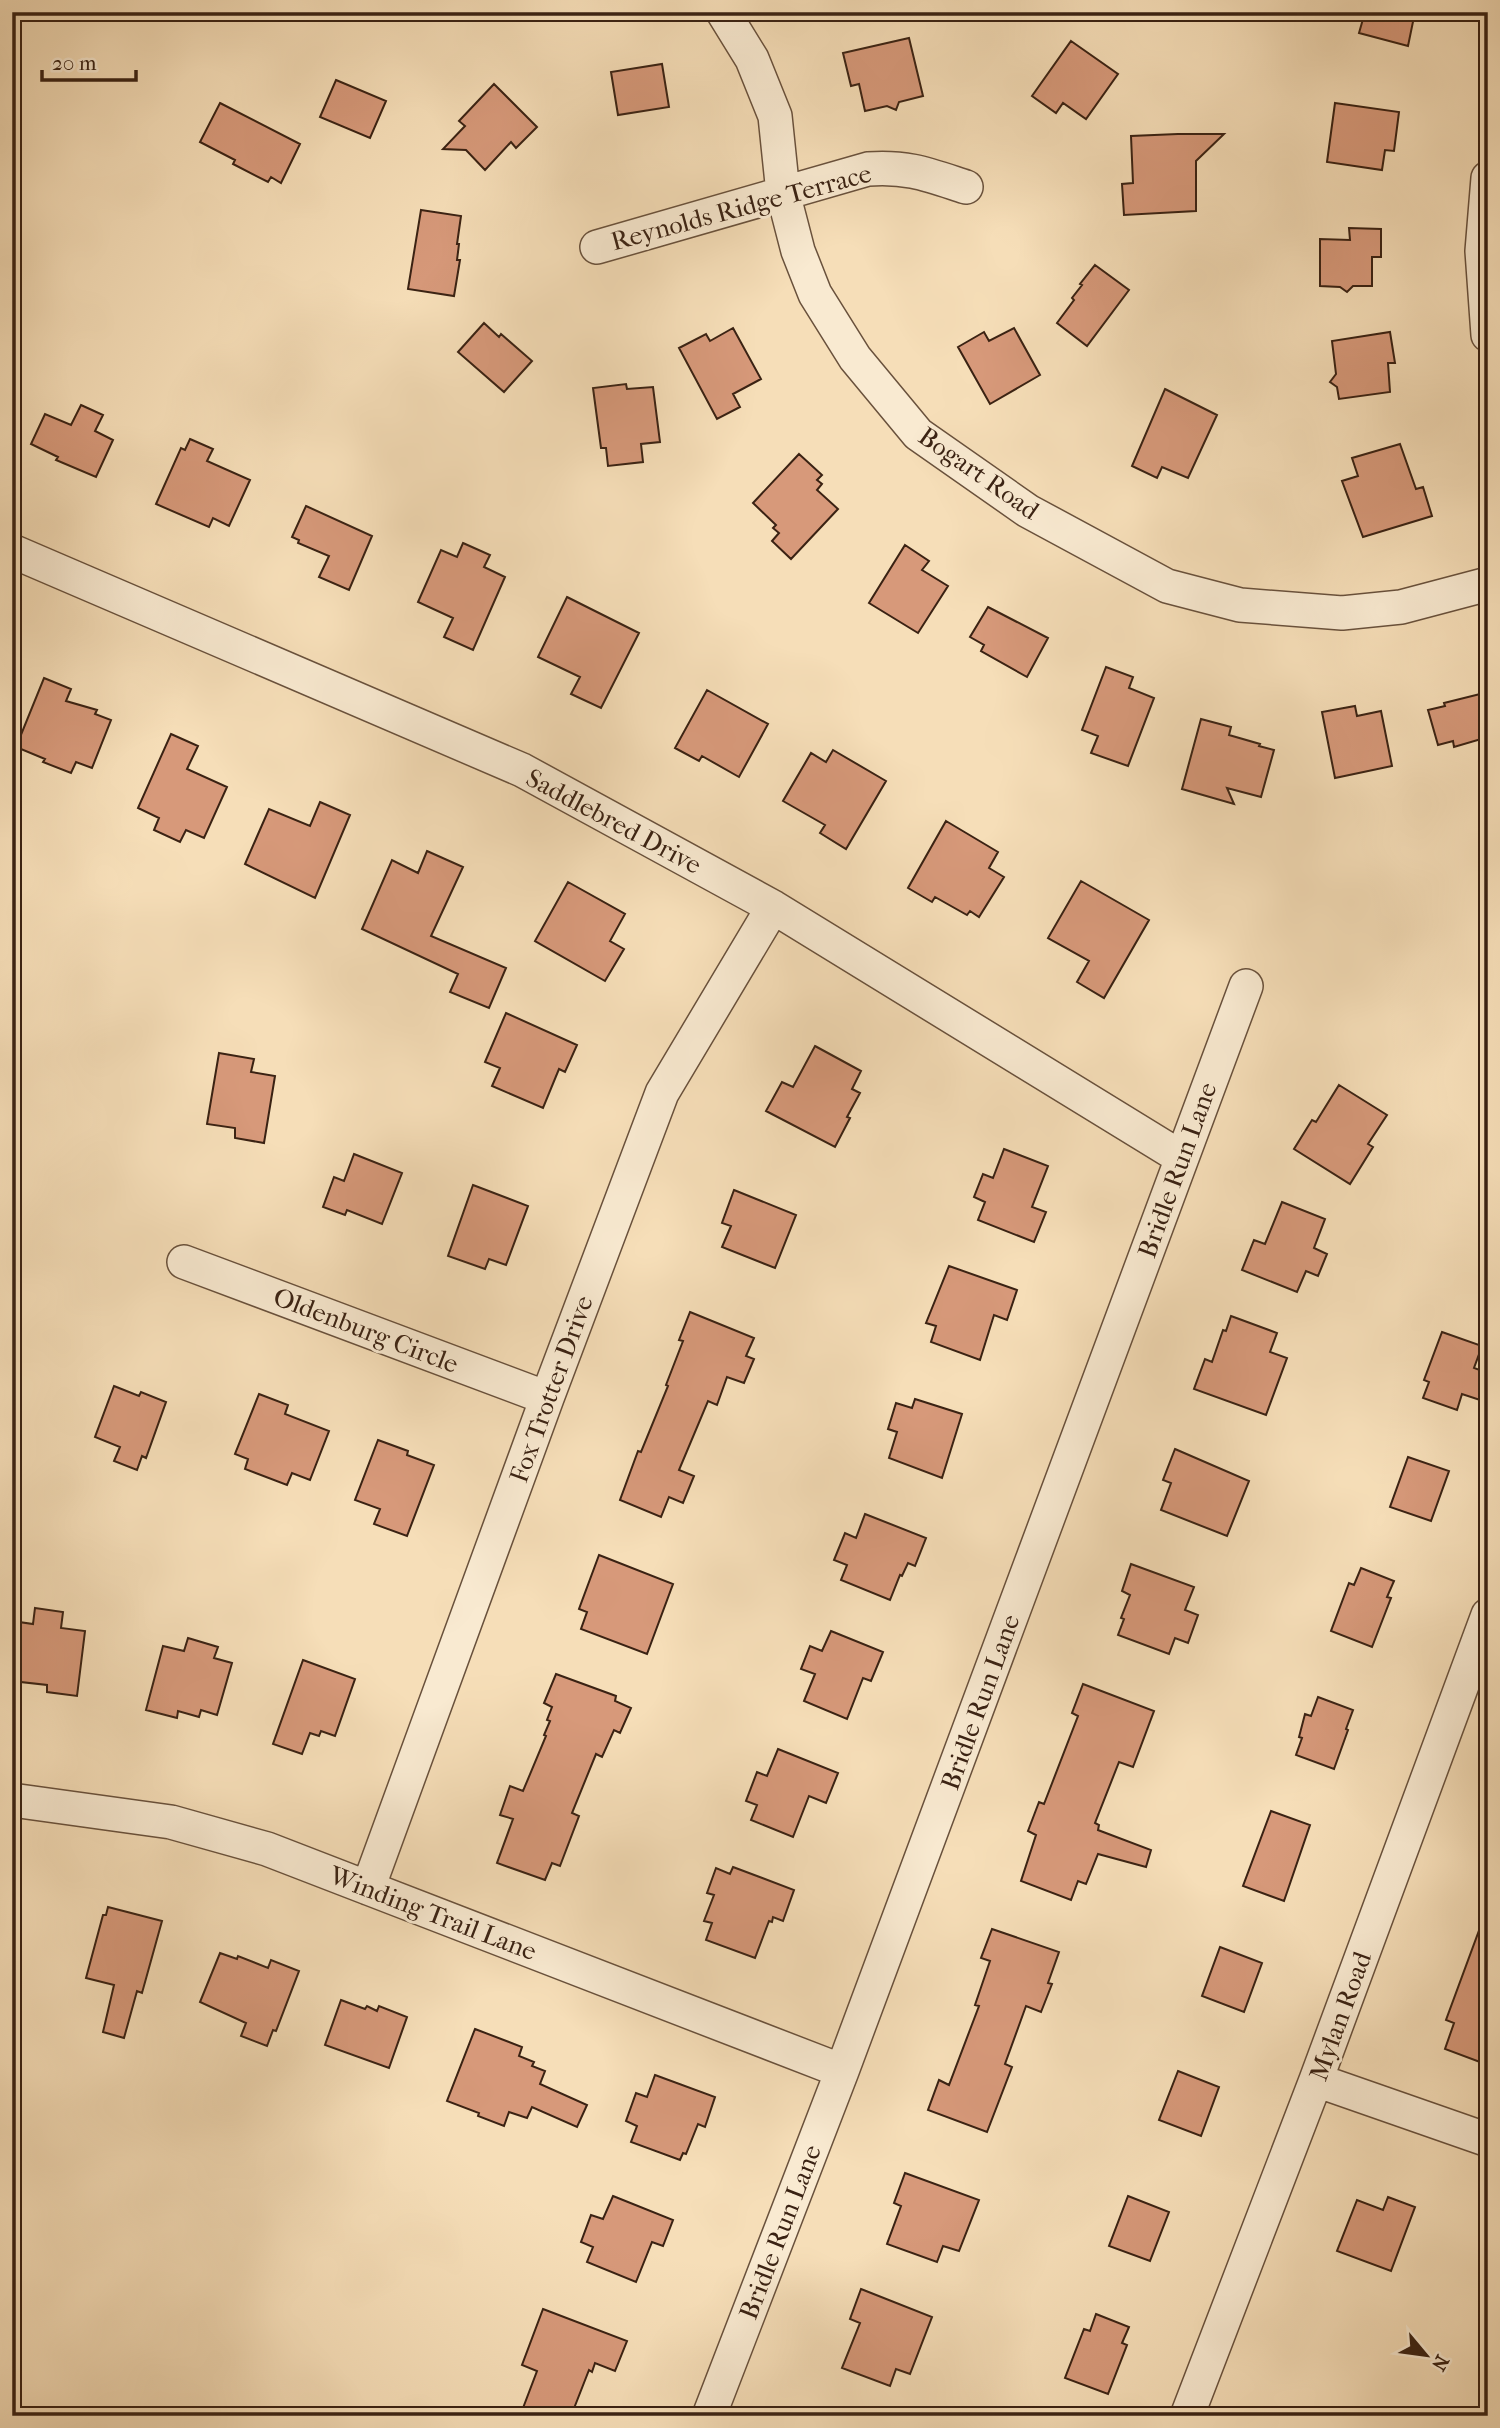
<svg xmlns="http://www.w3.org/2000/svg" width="1500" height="2428" font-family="'IM FELL French Canon',serif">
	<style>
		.building { fill: #d7997a; stroke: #3a2213; stroke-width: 2 }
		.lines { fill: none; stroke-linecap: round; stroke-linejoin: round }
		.minor-casing { stroke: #69513c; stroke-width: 36 }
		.minor { stroke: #f9ead1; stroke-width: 33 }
		.labels { text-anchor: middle; stroke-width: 6; stroke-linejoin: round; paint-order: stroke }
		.street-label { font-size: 26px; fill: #3a2213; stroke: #f9ead1 }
	</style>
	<rect width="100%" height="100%" fill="#f6deb8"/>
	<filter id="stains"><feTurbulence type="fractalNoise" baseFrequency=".00286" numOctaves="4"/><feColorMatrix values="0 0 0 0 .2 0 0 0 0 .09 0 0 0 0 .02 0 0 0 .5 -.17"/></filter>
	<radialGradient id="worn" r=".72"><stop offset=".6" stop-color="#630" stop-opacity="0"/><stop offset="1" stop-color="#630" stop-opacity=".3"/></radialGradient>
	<path class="building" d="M1365 12H1415L1408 46 1359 33Z
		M909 38 923 96 899 102 896 110 887 106 865 111 859 84 851 86 843 53Z
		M1071 41 1118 74 1086 119 1063 103 1056 113 1032 96Z
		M662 64 669 107 618 115 611 72Z
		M336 80 386 101 370 138 320 117Z
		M494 84 537 127 516 148 511 142 485 170 466 150 443 149 465 126 459 121Z
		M220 103 300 144 281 183 271 177 268 182 233 164 235 160 200 142Z
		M1335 103 1399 112 1394 151 1385 150 1382 170 1327 162Z
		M1178 134H1224L1196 161V211L1124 215 1122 184 1133 183 1131 136Z
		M421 210 461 216 457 244H459L457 260H460L454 296 408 289Z
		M1349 228 1381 229V257H1372V286H1353L1347 292 1340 287 1320 286V239L1350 240Z
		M1095 265 1129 290 1087 346 1057 323 1074 300 1072 298 1082 285 1080 284Z
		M484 323 499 337 501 334 532 361 504 392 458 352Z
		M733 328 761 379 733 394 740 407 717 419 679 348 706 334 710 341Z
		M1014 328 1040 375 990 404 958 347 984 332 989 341Z
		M1390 332 1395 363H1388L1390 392 1339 399 1337 387 1330 382 1336 374 1332 341Z
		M626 384 627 389 653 387 660 442 641 444 643 462 608 466 606 448H601L593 388Z
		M1165 389 1217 415 1188 478 1162 467 1157 478 1132 466Z
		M81 405 103 415 95 431 113 440 96 477 56 460 58 457 31 444 45 414 71 425Z
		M190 439 213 449 207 461 250 480 229 526 213 518 209 527 156 504 181 448 185 450Z
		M1400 444 1416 489 1423 487 1432 516 1363 537 1342 481 1358 476 1352 458Z
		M799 454 822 475 817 480 822 484 817 490 838 509 791 559 772 541 779 533 773 528 776 525 753 503Z
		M306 506 372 536 349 590 319 577 329 556 298 543 299 540 292 537Z
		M463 543 490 555 484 567 505 577 473 650 444 637 453 618 418 602 441 550 457 557Z
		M905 545 929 561 922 570 948 586 918 633 869 603Z
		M567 597 639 633 601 708 571 694 580 677 538 657Z
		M988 607 1048 638 1027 677 981 651 984 645 970 637Z
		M1106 667 1133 677 1129 688 1154 698 1128 766 1091 753 1098 736 1082 730Z
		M44 678 71 689 66 701 97 710 95 714 111 720 92 768 76 762 71 773 43 762 45 759 16 747Z
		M707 690 768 724 739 777 702 756 699 761 675 748Z
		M1488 692V737L1454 747 1453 741 1438 745 1428 710 1445 706 1444 703Z
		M1355 706 1357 716 1381 711 1392 766 1335 778 1322 712Z
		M1201 719 1231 727 1229 735 1260 744 1259 746 1274 750 1261 797 1227 788 1234 804 1182 789Z
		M171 734 198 746 187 769 227 787 204 838 186 830 180 842 154 830 159 818 138 808Z
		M833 750 886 781 846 849 820 833 825 825 783 801 811 753 826 762Z
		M320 802 350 815 315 898 245 864 269 809 310 826Z
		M946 821 998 852 989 868 1004 877 979 917 970 911 967 915 935 897 932 902 908 888Z
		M427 851 463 867 431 936 506 968 489 1008 450 992 458 974 362 929 392 860 418 873Z
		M1081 881 1149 920 1104 998 1077 982 1089 961 1048 938Z
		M568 882 625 914 610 941 624 949 605 981 535 941Z
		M506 1013 577 1045 565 1072 559 1069 543 1108 492 1086 500 1068 485 1062Z
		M815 1046 861 1071 852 1089 860 1093 847 1117 850 1118 835 1147 766 1111 782 1082 793 1087Z
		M219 1053 254 1059 251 1072 275 1076 264 1143 235 1138V1128L207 1124Z
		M1339 1085 1387 1115 1368 1144 1373 1147 1350 1184 1294 1149 1312 1120 1316 1122Z
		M1004 1149 1048 1166 1032 1207 1046 1212 1034 1242 978 1220 985 1202 974 1197 983 1174 993 1178Z
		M354 1154 402 1173 382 1224 347 1210 345 1215 323 1207 334 1177 344 1181Z
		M473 1185 528 1206 506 1265 489 1259 485 1269 448 1256Z
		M734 1190 796 1215 775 1268 722 1247 731 1226 722 1223Z
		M1282 1202 1325 1219 1314 1248 1327 1254 1318 1276 1306 1271 1297 1292 1242 1270 1254 1240 1265 1244Z
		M949 1266 1017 1290 1007 1320 994 1315 980 1360 931 1342 936 1326 926 1323Z
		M690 1312 754 1338 746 1356 754 1359 744 1383 727 1377 717 1405 708 1401 679 1470 694 1476 683 1503 669 1497 661 1517 620 1500 638 1451 641 1452 668 1386 666 1385 683 1341 679 1340Z
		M1231 1316 1277 1333 1270 1352 1287 1358 1266 1415 1194 1389 1205 1359 1212 1362 1223 1330 1226 1331Z
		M1442 1332 1482 1346 1474 1368 1488 1373 1480 1400 1462 1394 1457 1410 1423 1398 1429 1382 1424 1380Z
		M114 1386 139 1396 141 1392 166 1402 146 1458 142 1456 137 1470 114 1461 120 1447 95 1437Z
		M259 1394 288 1405 285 1414 329 1431 310 1480 292 1473 287 1485 245 1469 248 1459 235 1454Z
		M915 1399 962 1414 942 1478 889 1458 897 1432 888 1429 896 1403 912 1408Z
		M378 1440 408 1451 407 1455 434 1465 407 1536 374 1524 380 1509 355 1500Z
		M1175 1449 1249 1481 1227 1536 1161 1510 1171 1483 1163 1480Z
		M1408 1457 1449 1471 1431 1521 1390 1507Z
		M865 1514 926 1538 915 1566 908 1563 902 1576 900 1575 890 1600 841 1580 847 1565 834 1560 845 1533 856 1538Z
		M599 1555 673 1584 647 1654 581 1629 587 1612 579 1609Z
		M1131 1564 1194 1587 1185 1610 1198 1615 1188 1643 1175 1638 1169 1654 1118 1635 1124 1619 1121 1618 1130 1595 1122 1591Z
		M1361 1568 1394 1581 1387 1597 1391 1598 1372 1647 1331 1631 1349 1583 1354 1585Z
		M35 1608 63 1612 61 1628 85 1631 77 1696 47 1692V1685L12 1681V1621L33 1624Z
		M831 1631 883 1652 871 1681 863 1678 847 1719 804 1701 815 1674 801 1669 810 1646 822 1651Z
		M188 1638 218 1647 214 1658 232 1663 217 1715 201 1710 199 1717 178 1711 177 1718 146 1710 163 1646 184 1651Z
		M303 1660 355 1679 335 1736 321 1731 319 1736 310 1733 302 1754 273 1744Z
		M556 1674 616 1696 615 1701 631 1708 620 1733 614 1730 602 1757 596 1754 572 1813 579 1816 560 1866 552 1863 545 1880 497 1863 513 1819 500 1815 510 1786 523 1791 546 1736 544 1735 550 1721 547 1720 552 1707 544 1703Z
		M1083 1684 1154 1711 1133 1767 1119 1762 1095 1823 1099 1825 1098 1830 1151 1850 1146 1867 1098 1854 1086 1884 1078 1881 1071 1900 1021 1881 1036 1835 1028 1831 1039 1802 1044 1804 1078 1716 1072 1713Z
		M1318 1697 1353 1710 1346 1729 1348 1730 1334 1769 1296 1755 1302 1738 1299 1737 1305 1714 1311 1716Z
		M778 1749 838 1773 826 1803 809 1796 793 1837 751 1820 757 1805 746 1801 757 1772 767 1776Z
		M1271 1811 1310 1825 1284 1901 1243 1886Z
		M733 1867 794 1890 783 1921 773 1917 772 1922 769 1921 755 1958 706 1940 712 1923 704 1921 714 1895 707 1893 716 1868 730 1874Z
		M108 1907 162 1921 142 1993 137 1991 124 2038 103 2032 114 1985 86 1978 103 1915H106Z
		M1484 1917 1488 1918V2065L1445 2049 1454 2023 1446 2020Z
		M992 1929 1059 1952 1048 1983 1052 1984 1041 2012 1026 2006 1005 2064 1012 2067 987 2132 928 2110 939 2080 949 2085 979 2006 975 2005 990 1961 981 1958Z
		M1220 1947 1262 1963 1244 2012 1202 1996Z
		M220 1953 237 1959 238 1956 268 1968 271 1960 299 1971 276 2031 273 2030 267 2046 241 2036 246 2023 200 2002Z
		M341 2000 365 2009 367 2006 377 2011 379 2006 407 2017 389 2068 325 2045Z
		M475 2029 522 2047 519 2056 534 2062 532 2066 545 2071 540 2084 587 2105 577 2127 532 2107 527 2118 509 2112 504 2126 478 2116 479 2113 447 2101Z
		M1178 2071 1219 2087 1201 2136 1159 2120Z
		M655 2075 715 2097 705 2127 698 2124 686 2154 683 2153 680 2160 631 2142 637 2126 626 2121 636 2093 647 2097Z
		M905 2173 979 2200 959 2251 943 2246 937 2262 887 2244 901 2206 894 2203Z
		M613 2196 673 2220 663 2246 652 2242 636 2282 587 2262 593 2247 581 2242 591 2215 603 2219Z
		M1128 2196 1169 2212 1150 2261 1109 2246Z
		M1388 2197 1415 2207 1391 2271 1337 2251 1357 2200 1383 2210Z
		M861 2289 932 2317 910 2374 896 2369 890 2386 842 2368 860 2323 850 2319Z
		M543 2309 627 2341 615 2371 595 2363 592 2372 589 2370 571 2416H520L537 2371 522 2365Z
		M1096 2314 1129 2327 1122 2343 1127 2345 1108 2394 1065 2378 1084 2329 1090 2331Z"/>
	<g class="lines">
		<g class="minor-casing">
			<path id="minor" d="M723 12 752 59 775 116 783 193 798 251 815 294 855 358 918 434 1028 511 1167 586 1240 605 1342 613 1401 607 1488 584
				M1488 178 1482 251 1488 335
				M597 247 868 169C908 166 929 175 966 187
				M12 551 522 770 773 907 1182 1158
				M184 1262 547 1398
				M12 1800 171 1822 267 1849 842 2071
				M368 1888 547 1398 662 1093 773 907
				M1316 2080 1488 2140
				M709 2416 842 2071 1246 986
				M1187 2416 1316 2080 1488 1615"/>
		</g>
		<use href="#minor" class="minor"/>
	</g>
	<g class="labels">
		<g class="street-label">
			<text transform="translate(741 207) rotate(-15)" y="9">Reynolds Ridge Terrace</text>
			<text transform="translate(979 473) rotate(35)" y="9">Bogart Road</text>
			<text transform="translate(614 821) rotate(28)" y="9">Saddlebred Drive</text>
			<text transform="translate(1177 1170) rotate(-70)" y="9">Bridle Run Lane</text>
			<text transform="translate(366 1330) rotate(21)" y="9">Oldenburg Circle</text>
			<text transform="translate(551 1389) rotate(-70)" y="9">Fox Trotter Drive</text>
			<text transform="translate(980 1702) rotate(-70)" y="9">Bridle Run Lane</text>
			<text transform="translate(433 1913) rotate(21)" y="9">Winding Trail Lane</text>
			<text transform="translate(1340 2016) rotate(-70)" y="9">Mylan Road</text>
			<text transform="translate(780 2232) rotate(-69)" y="9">Bridle Run Lane</text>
		</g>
	</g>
	<rect width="1500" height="2428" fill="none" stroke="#f6deb8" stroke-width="42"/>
	<rect x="14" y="14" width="1472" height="2400" fill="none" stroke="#3a2213" stroke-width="3.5"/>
	<rect x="21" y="21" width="1458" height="2386" fill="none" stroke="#3a2213" stroke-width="2"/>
	<g transform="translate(1426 2355) rotate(119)" stroke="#f9ead1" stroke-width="5" paint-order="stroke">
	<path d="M0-5L12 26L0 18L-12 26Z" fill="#3a2213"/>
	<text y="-10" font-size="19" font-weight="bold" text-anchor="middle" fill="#3a2213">N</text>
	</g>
	<path d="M42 70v10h94v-10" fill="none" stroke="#3a2213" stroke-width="3.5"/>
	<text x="52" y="70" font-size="21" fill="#3a2213" stroke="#f9ead1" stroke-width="5" paint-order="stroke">20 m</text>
	<rect width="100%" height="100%" filter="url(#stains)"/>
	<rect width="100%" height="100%" fill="url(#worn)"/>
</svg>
